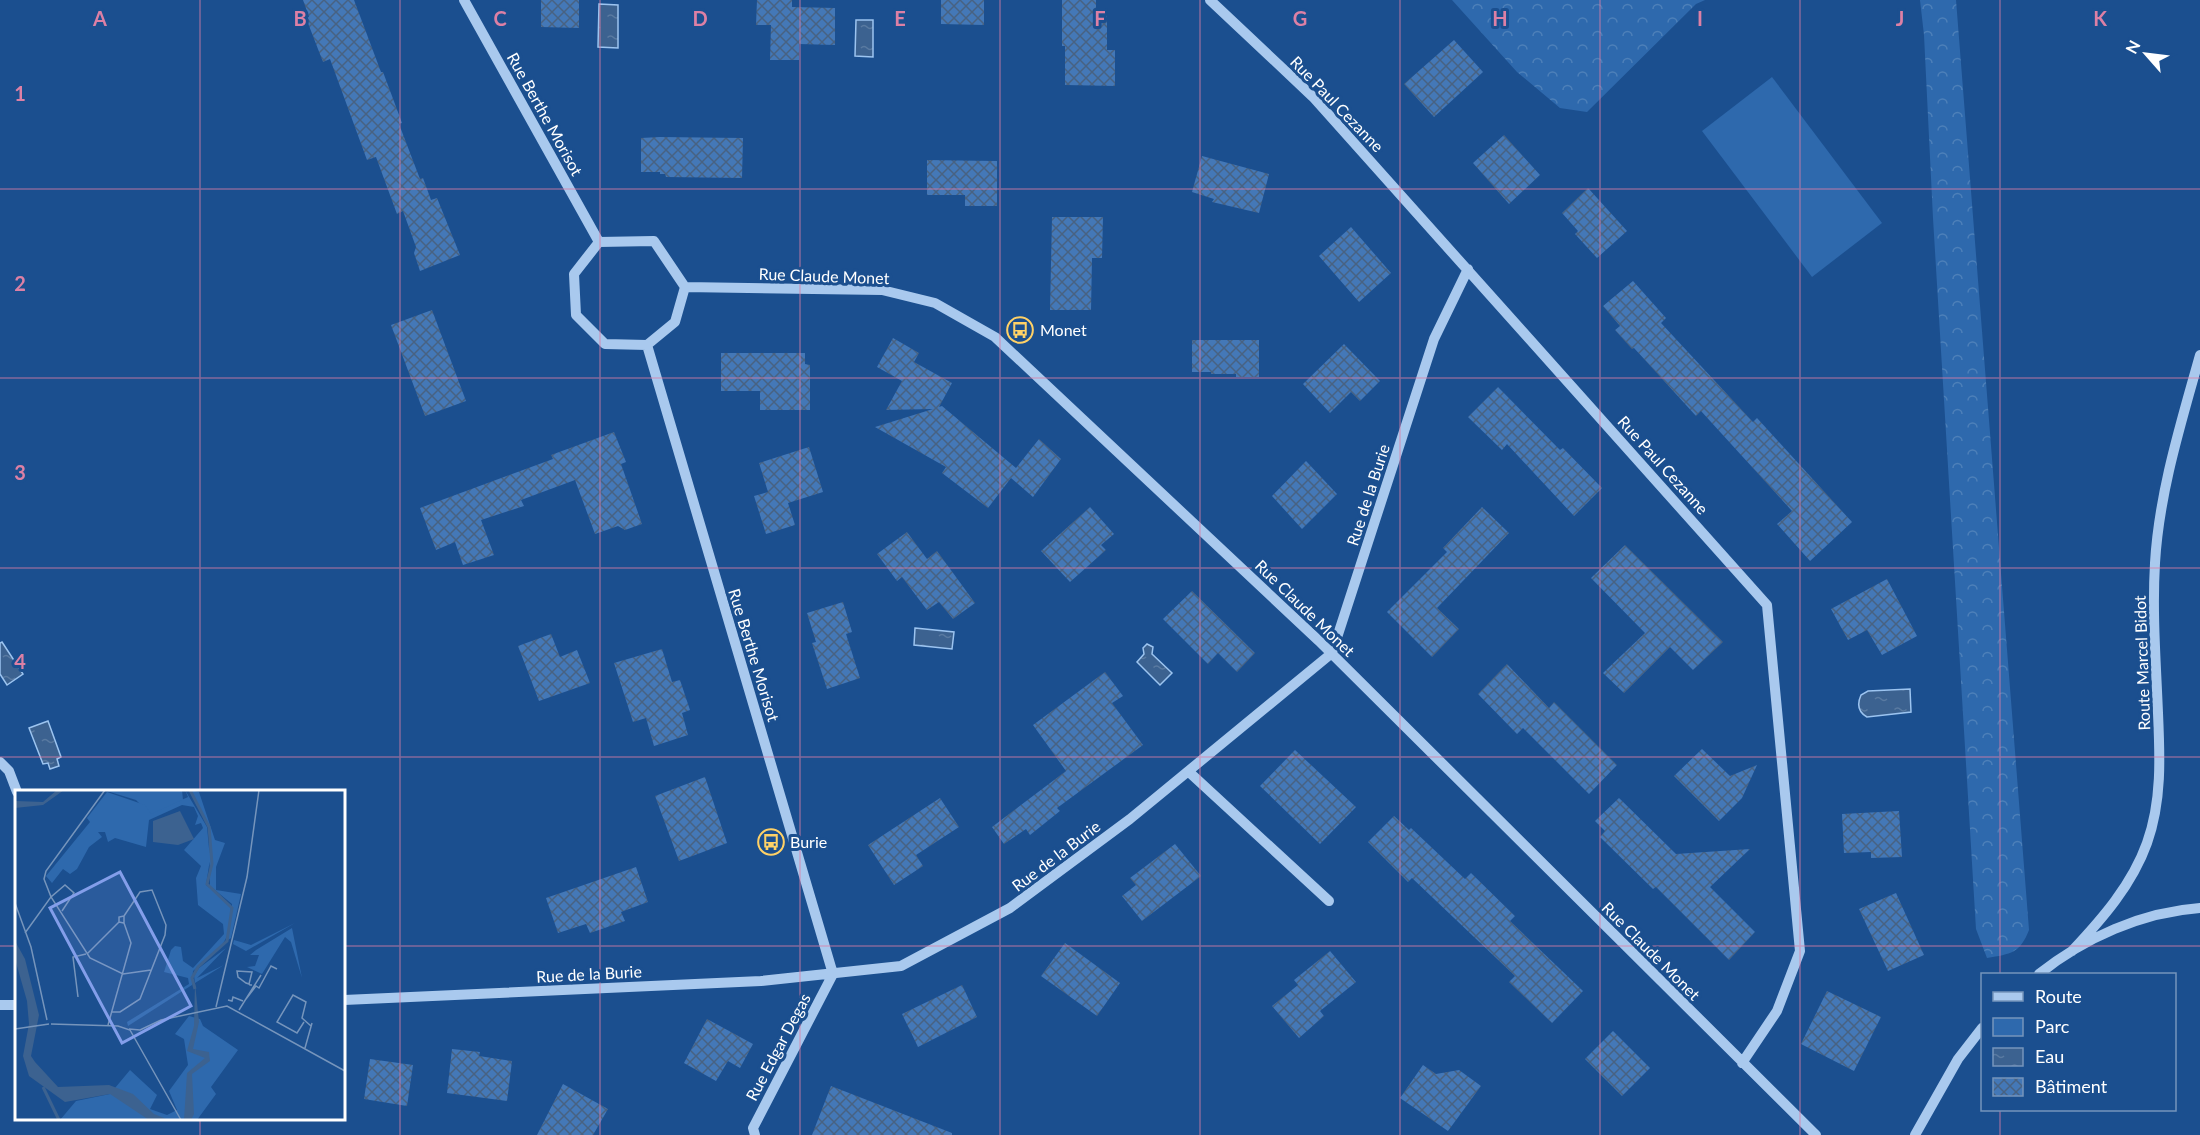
<svg xmlns="http://www.w3.org/2000/svg" width="2200" height="1135" font-family="Lato,sans-serif">
	<style>
		.green { fill: #2e69ad }
		.forest { fill: url(#forest-crowns) }
		.water { fill: url(#water-ripples); stroke: #9cc4f0; stroke-width: 1.5 }
		.building { fill: url(#building-cross-hatch) }
		.lines { fill: none; stroke-linecap: round; stroke-linejoin: round }
		.minor { stroke: #a9c9ee; stroke-width: 10 }
		.grid { fill: none; stroke: #dd80a5; stroke-width: 1.5; stroke-opacity: 0.55 }
		.labels { text-anchor: middle; stroke-width: 6; stroke-linejoin: round; paint-order: stroke }
		.street-label { font-size: 16px; fill: #fff; stroke: #1b4f8f }
		.poi-label { font-size: 16px; fill: #fff; stroke: #1b4f8f; text-anchor: start }
		.inset-river { fill: none; stroke: #3c6290; stroke-width: 3 }
		.inset-road { fill: none; stroke: #7695bc; stroke-width: 1.5 }
		.view { fill: #839eea; fill-opacity: 0.15; stroke: #839eea; stroke-width: 3 }
		.inset-edge { fill: none; stroke: #fff; stroke-width: 3 }
		.grid-label { font-size: 20px; text-anchor: middle; font-weight: bold; fill: #dd80a5; stroke: #1b4f8f; stroke-width: 6; stroke-linejoin: round; paint-order: stroke }
	</style>
	<defs>
		<pattern id="forest-crowns" width="20" height="18" patternUnits="userSpaceOnUse" patternTransform="scale(1.5)"><rect width="20" height="18" fill="#2e69ad"/><path d="M2 6a3 3 0 1 1 6 0M12 15a3 3 0 1 1 6 0" fill="none" stroke="#4d80b9"/></pattern>
		<pattern id="water-ripples" width="26" height="14" patternUnits="userSpaceOnUse" patternTransform="scale(1.5)"><rect width="26" height="14" fill="#3c6290"/><path d="M2 4q2-2 4 0t4 0M15 11q2-2 4 0t4 0" fill="none" stroke="#597aa1"/></pattern>
		<pattern id="building-cross-hatch" width="8" height="8" patternUnits="userSpaceOnUse" patternTransform="scale(1.5)"><rect width="8" height="8" fill="#4478b7"/><path d="M0 0l8 8M0 8l8-8" fill="none" stroke="#486282"/></pattern>
	</defs>
	<rect width="100%" height="100%" fill="#1b4f8f"/>
	<path class="green" d="M1772 77 1882 223 1812 277 1702 131Z"/>
	<path class="forest" d="M1452 0H1705L1696 4 1587 112 1560 108 1517 72Z
		M1920 0H1956L2029 930C2020 953 2011 954 1987 958L1976 929 1933 218 1924 35Z"/>
	<path class="water" d="M599 4 618 5V48L598 47Z
		M856 20H873V57L855 56Z
		M915 628 954 632 952 649 914 645Z
		M2 642 23 674 7 685 0 674V643Z
		M1147 644 1153 647 1152 654 1172 673 1160 685 1137 662 1144 654 1143 648Z
		M1910 689 1911 712 1867 717C1858 712 1857 704 1861 695L1868 691Z
		M48 721 61 757 57 759 59 766 50 769 48 763 43 764 29 728Z"/>
	<path class="building" d="M303 0H354L381 72H383L392 96 402 123 399 124 420 179 423 178 431 200 437 198 460 255 420 271 414 253 416 247 403 211 397 214 376 157 367 160 330 59 323 62 306 18 309 17Z
		M541 0H579V28L541 27Z
		M757 0H792V7L835 8V45L799 44V60H770L771 25H756Z
		M941 0H984V25L941 24Z
		M1062 0H1096V11L1107 12V50H1115V86L1065 85V46H1062Z
		M1454 40 1483 72 1434 117 1404 84Z
		M1504 135 1540 175 1509 204 1473 163Z
		M660 137 743 138 742 178 666 177 665 174H660V172H641V138Z
		M1202 156 1269 174 1259 213 1212 202 1214 199 1192 192Z
		M927 160 997 161V206H965V195H927Z
		M1588 188 1627 231 1597 258 1575 234 1578 231 1562 213Z
		M1052 217H1103L1102 258H1092L1091 310H1050Z
		M1351 227 1391 273 1359 302 1319 256Z
		M1633 281 1666 318 1661 323 1753 422 1757 418 1852 522 1810 561 1777 524 1792 511 1701 411 1696 416 1634 348 1632 349 1615 330 1620 326 1603 306Z
		M432 310 466 401 425 416 391 325Z
		M893 338 919 353 914 362 952 383 939 407 942 406 1016 468 1039 439 1061 459 1033 497 1011 478 988 508 942 473 946 467 875 427 933 409 886 410 902 381 877 367Z
		M1192 340H1259V377H1236V374H1211V372H1192Z
		M1344 344 1380 381 1360 401 1351 392 1330 413 1303 384Z
		M721 353H805V364L810 365V410H760V391H721Z
		M1498 387 1560 450 1563 448 1602 488 1574 516 1507 444 1502 450 1468 417Z
		M614 432 626 462 621 464 642 524 625 530 618 526 595 534 575 480 521 500 524 506 481 520 494 555 463 565 455 542 436 550 420 508 553 459 551 455Z
		M809 447 823 492 788 503 795 525 766 534 754 496 768 492 759 463Z
		M1306 461 1337 494 1302 529 1272 496Z
		M1090 507 1114 534 1101 545 1106 550 1070 582 1041 551Z
		M1482 507 1509 533 1437 608 1459 629 1432 657 1387 612 1447 552 1443 548Z
		M907 532 927 559 937 551 975 603 953 619 939 602 927 610 902 577 897 581 877 554Z
		M1625 545 1723 642 1693 670 1670 647 1624 693 1603 673 1645 633 1591 578Z
		M1887 579 1917 636 1882 655 1867 630 1848 640 1831 609Z
		M1192 591 1255 653 1237 672 1218 653 1208 664 1163 619Z
		M843 602 852 632 846 634 860 678 827 689 812 643 816 642 807 613Z
		M551 634 560 657 577 650 590 683 539 701 518 646Z
		M662 649 672 682 680 680 690 710 682 713 688 735 654 746 646 718 633 722 614 663Z
		M1507 664 1549 708 1554 702 1617 765 1589 794 1523 728 1517 734 1478 694Z
		M1105 672 1123 696 1112 703 1143 745 1057 808 1060 811 1030 835 1026 829 1004 844 992 827 1066 771 1033 725Z
		M1702 749 1730 776 1757 765 1742 798 1719 821 1674 776Z
		M1295 750 1356 807 1320 844 1260 786Z
		M705 777 727 843 679 861 655 796Z
		M940 798 959 827 916 855 923 866 894 885 868 845Z
		M1619 798 1676 854 1750 849 1710 887 1755 932 1729 960 1656 887 1653 889 1600 837 1605 831 1595 821Z
		M1899 811 1902 857 1871 858V852L1844 853 1842 814Z
		M1394 816 1409 830 1411 828 1465 879 1471 873 1515 916 1510 921 1583 991 1552 1023 1509 982 1515 976 1412 878 1408 882 1368 842Z
		M1175 844 1201 876 1142 921 1122 896 1136 885 1130 878Z
		M636 867 648 902 621 912 625 921 590 933 586 924 558 933 546 898Z
		M1896 893 1924 955 1888 971 1859 909Z
		M1065 943 1120 983 1097 1016 1041 976Z
		M1330 951 1356 982 1320 1011 1324 1016 1299 1038 1272 1006 1298 985 1294 980Z
		M962 985 977 1017 918 1047 902 1014Z
		M1827 991 1881 1017 1854 1071 1801 1044Z
		M707 1019 753 1044 740 1068 728 1061 716 1081 684 1063Z
		M1613 1031 1650 1068 1622 1096 1585 1059Z
		M452 1049 480 1052 479 1056 512 1061 507 1101 447 1093Z
		M370 1059 413 1065 407 1106 364 1099Z
		M1423 1065 1436 1074 1459 1070 1481 1086 1448 1131 1400 1098Z
		M563 1084 608 1109 593 1135H537Z
		M831 1086 952 1133V1135H812Z"/>
	<g class="lines">
		<path class="minor" d="M464 0 599 242
			M1210 0 1313 97 1767 605 1800 951 1777 1011 1742 1063
			M654 241 685 287 675 322 647 345 605 344 576 315 574 274 599 242Z
			M685 287 882 290 935 303 995 337 1319 641 1816 1135
			M647 345 833 974
			M0 762 9 771 17 792
			M1189 772 1329 901
			M2072 951C2102 919 2132 885 2147 843 2162 801 2160 757 2158 713 2156 663 2152 613 2155 563 2159 493 2181 423 2200 355
			M2039 974C2084 938 2142 912 2200 908
			M344 1000 761 981 901 966 1010 908 1130 819 1332 653 1434 339 1468 269
			M0 1005H16
			M755 1135 753 1128 833 974
			M1915 1135 1958 1059 1982 1028"/>
	</g>
	<path class="grid" d="M200 0V792M400 0V1135M600 0V1135M800 0V1135M1000 0V1135M1200 0V1135M1400 0V1135M1600 0V1135M1800 0V1135M2000 0V974M0 189H2200M0 378H2200M0 568H2200M0 757H2200M0 946H16M344 946H2200M2000 1110V1135M200 1118V1135"/>
	<defs>
		<g id="bus-ring" transform="scale(1.35)"><circle r="9.5" fill="#1b4f8f" stroke="#ffd166" stroke-width="1.5"/><path d="M-5-6H5V4H4V6H2V4H-2V6H-4V4H-5ZM-3.5-4V0h7V-4ZM-3.5 1.2v1.5H-2V1.2ZM2 1.2v1.5H3.5V1.2Z" fill="#ffd166"/></g>
	</defs>
	<g fill-rule="evenodd">
		<use href="#bus-ring" x="1020" y="330"/>
		<use href="#bus-ring" x="771" y="842"/>
	</g>
	<g class="labels">
		<g class="street-label">
			<text transform="translate(1337 104) rotate(46)" y="6">Rue Paul Cezanne</text>
			<text transform="translate(545 114) rotate(61)" y="6">Rue Berthe Morisot</text>
			<text transform="translate(824 276) rotate(2)" y="6">Rue Claude Monet</text>
			<text transform="translate(1663 465) rotate(48)" y="6">Rue Paul Cezanne</text>
			<text transform="translate(1368 495) rotate(-72)" y="6">Rue de la Burie</text>
			<text transform="translate(1305 608) rotate(44)" y="6">Rue Claude Monet</text>
			<text transform="translate(754 655) rotate(73)" y="6">Rue Berthe Morisot</text>
			<text transform="translate(2142 663) rotate(-92)" y="6">Route Marcel Bidot</text>
			<text transform="translate(1056 856) rotate(-37)" y="6">Rue de la Burie</text>
			<text transform="translate(1651 951) rotate(45)" y="6">Rue Claude Monet</text>
			<text transform="translate(589 974) rotate(-3)" y="6">Rue de la Burie</text>
			<text transform="translate(778 1047) rotate(-62)" y="6">Rue Edgar Degas</text>
		</g>
		<g class="poi-label">
			<text x="1040" y="336">Monet</text>
			<text x="790" y="848">Burie</text>
		</g>
	</g>
	<g transform="translate(15 790)">
		<rect width="330" height="330" fill="#1b4f8f"/>
		<path d="M167 0 168 10 136 25 121 10 92 1Z" fill="#2e69ad"/>
		<path d="M170 0 192 37 195 69 191 95 216 115 215 141 206 157 178 181 177 195 113 236 112 232 174 194 173 188 149 182 156 160 160 156 166 157 168 171 178 178 209 144 208 134 183 115 181 88 186 76 169 60 188 38 186 33 180 35 183 26 179 17 167 15 134 30 131 57 100 48 93 52 90 42H83L87 47 74 57 62 79 55 84 48 79 37 93 31 86 75 32 72 28 92 2 130 15 136 24 173 7ZM176 0 184 2 200 50 210 53 201 77V100L226 104 216 148 213 150 217 114 195 96 194 36ZM280 133 231 161 218 154 219 150 236 155ZM277 138 287 188 276 152 270 147 247 184 232 177 240 176 244 165H235L241 160ZM211 158 182 188 209 175 180 193 179 186 184 178ZM174 226 185 229 188 236 223 260 196 297 201 304 182 330H45L61 311 95 304 115 280 142 305 135 319 152 325 162 320 154 301 173 275 169 249 160 244Z" fill="#2e69ad"/>
		<path d="M42 0H49L28 15 0 18 1 11 28 12ZM165 21 179 49 163 55 138 52V31ZM0 151 10 169 24 225 16 266 20 272 43 297 94 295 118 304 139 324 154 330H134L95 304 50 312 14 286 8 266 14 234 12 211 0 169ZM180 193 184 232 178 259 194 262 195 271 177 284 179 324 176 330H169L172 283 190 268 172 261 179 236Z" fill="#3c6290"/>
		<path class="inset-river" d="M175 0 194 37 197 74 192 94 217 118 212 151 183 177 177 188 180 199M28 297 44 330"/>
		<path class="inset-road" d="M0 113 16 157 32 230M47 121 59 103 50 95 36 107 75 168 108 184 136 180M10 143 36 107 29 89 31 81 90 0M72 164 104 132 109 133V126L104 127V132M234 194 237 182 222 181 223 187 231 193 234 194 235 195H237M63 207 58 167 71 164M231 209 241 196 244 198 256 176 262 179M213 210 217 211 218 207 228 211M201 217 232 87 244 0M224 220 246 185M96 222H105L125 209 150 145 151 135 137 100 125 102 109 126M289 232 282 243 262 232 278 205 291 212 287 228 296 236M36 234 103 236 115 240 166 330M93 235 116 153 109 133M0 239 34 234M114 239 125 240 146 230 212 216 330 281M290 258 297 233"/>
		<path class="view" d="M105 82 176 216 107 253 35 118Z"/>
		<rect width="330" height="330" class="inset-edge"/>
	</g>
	<g class="grid-label">
		<text x="100" y="26">A</text>
		<text x="300" y="26">B</text>
		<text x="500" y="26">C</text>
		<text x="700" y="26">D</text>
		<text x="900" y="26">E</text>
		<text x="1100" y="26">F</text>
		<text x="1300" y="26">G</text>
		<text x="1500" y="26">H</text>
		<text x="1700" y="26">I</text>
		<text x="1900" y="26">J</text>
		<text x="2100" y="26">K</text>
		<text x="20" y="101">1</text>
		<text x="20" y="291">2</text>
		<text x="20" y="480">3</text>
		<text x="20" y="669">4</text>
	</g>
	<rect x="1981" y="973" width="195" height="138" fill="#1b4f8f" stroke="#7695bc" stroke-width="1.5"/>
	<rect x="1993" y="992" width="30" height="9" fill="#a9c9ee" stroke="#7695bc" stroke-width="1.5"/>
	<text x="2035" y="1003" font-size="18" fill="#ffffff">Route</text>
	<rect x="1993" y="1018" width="30" height="18" fill="#2e69ad" stroke="#7695bc" stroke-width="1.5"/>
	<text x="2035" y="1033" font-size="18" fill="#ffffff">Parc</text>
	<rect x="1993" y="1048" width="30" height="18" fill="url(#water-ripples)" stroke="#7695bc" stroke-width="1.5"/>
	<text x="2035" y="1063" font-size="18" fill="#ffffff">Eau</text>
	<rect x="1993" y="1078" width="30" height="18" fill="url(#building-cross-hatch)" stroke="#7695bc" stroke-width="1.5"/>
	<text x="2035" y="1093" font-size="18" fill="#ffffff">Bâtiment</text>
	<g transform="translate(2146 54) rotate(298)" stroke="#1b4f8f" stroke-width="4.5" paint-order="stroke">
	<path d="M0-4.5L10 22L0 15L-10 22Z" fill="#ffffff"/>
	<text y="-9" font-size="16" font-weight="bold" text-anchor="middle" fill="#ffffff">N</text>
	</g>
</svg>
